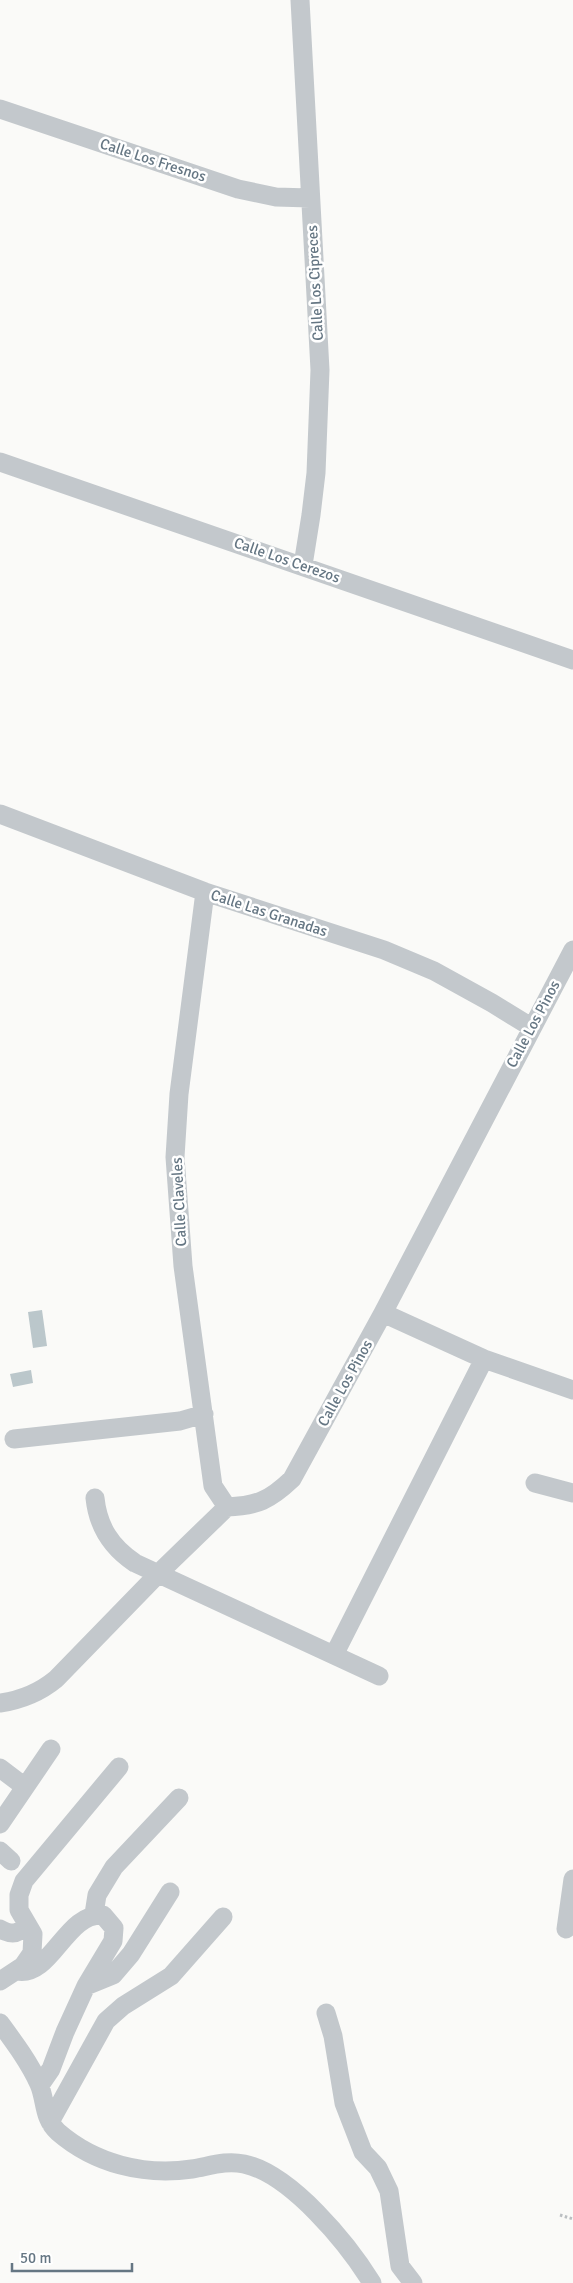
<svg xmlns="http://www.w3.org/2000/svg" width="573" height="2283" font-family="Signika,sans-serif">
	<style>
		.water { fill: #bbc7cb }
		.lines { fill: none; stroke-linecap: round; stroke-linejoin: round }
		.path { stroke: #bbbfc2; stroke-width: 3; stroke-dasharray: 2.5 2.5; stroke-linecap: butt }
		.minor { stroke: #c3c8cc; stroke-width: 19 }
		.labels { text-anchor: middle; stroke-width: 5; stroke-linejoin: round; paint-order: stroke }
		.street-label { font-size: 15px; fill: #657683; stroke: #fff }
	</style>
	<rect width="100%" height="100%" fill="#fafaf8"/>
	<path class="water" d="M42 1310 47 1346 33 1348 28 1312Z
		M31 1370 33 1383 13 1387 10 1374Z"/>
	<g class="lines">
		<path class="path" d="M560 2215 573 2219"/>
		<path class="minor" d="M300 0 320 370 316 473 311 515 303 565
			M0 109 238 189 276 197 310 198
			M0 462 573 660
			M0 814 205 892 384 950 434 971 492 1003 531 1027
			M205 892 179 1094 175 1157 183 1266 213 1486 227 1507
			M383 1313 484 1359 573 1390
			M14 1439 180 1421 204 1414
			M535 1483 573 1493
			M95 1498C98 1527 111 1547 135 1563L379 1676
			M334 1655 484 1359
			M0 1703C22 1700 39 1693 56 1679L163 1569 227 1507C257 1506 270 1500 292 1479L383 1313 573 950
			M0 1768 25 1787
			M0 1824 51 1749
			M0 1851 11 1861
			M94 1914 97 1895 114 1867 179 1798
			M0 1929C11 1935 19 1935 27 1924
			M566 1929 573 1879
			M17 1971C51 1978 66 1912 103 1915L114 1928 113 1941 86 1986 65 2032 51 2069 40 2085
			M0 1981 23 1966 32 1953 33 1934 19 1910V1895L24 1881 119 1767
			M86 1986 113 1975 131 1954 170 1892
			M326 2013 333 2036 344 2103 363 2152 378 2168 389 2191 400 2266 413 2283
			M0 2023C14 2042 29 2062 39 2084 46 2100 43 2119 58 2132 95 2164 144 2176 192 2169 210 2166 226 2160 244 2164 291 2174 348 2244 372 2283
			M50 2122 106 2021 123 2006 171 1976 223 1917"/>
	</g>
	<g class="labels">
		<g class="street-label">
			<text transform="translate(153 160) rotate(18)" y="5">Calle Los Fresnos</text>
			<text transform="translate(315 283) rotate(-93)" y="5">Calle Los Cipreces</text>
			<text transform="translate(287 560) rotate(19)" y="5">Calle Los Cerezos</text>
			<text transform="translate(269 913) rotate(18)" y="5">Calle Las Granadas</text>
			<text transform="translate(533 1024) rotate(-62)" y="5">Calle Los Pinos</text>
			<text transform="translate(179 1202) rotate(-93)" y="5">Calle Claveles</text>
			<text transform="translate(345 1383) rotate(-61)" y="5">Calle Los Pinos</text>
		</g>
	</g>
	<path d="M12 2263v8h120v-8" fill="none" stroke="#657683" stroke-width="2.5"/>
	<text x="20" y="2263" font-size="15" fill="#657683" stroke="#ffffff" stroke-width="4" paint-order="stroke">50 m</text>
</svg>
